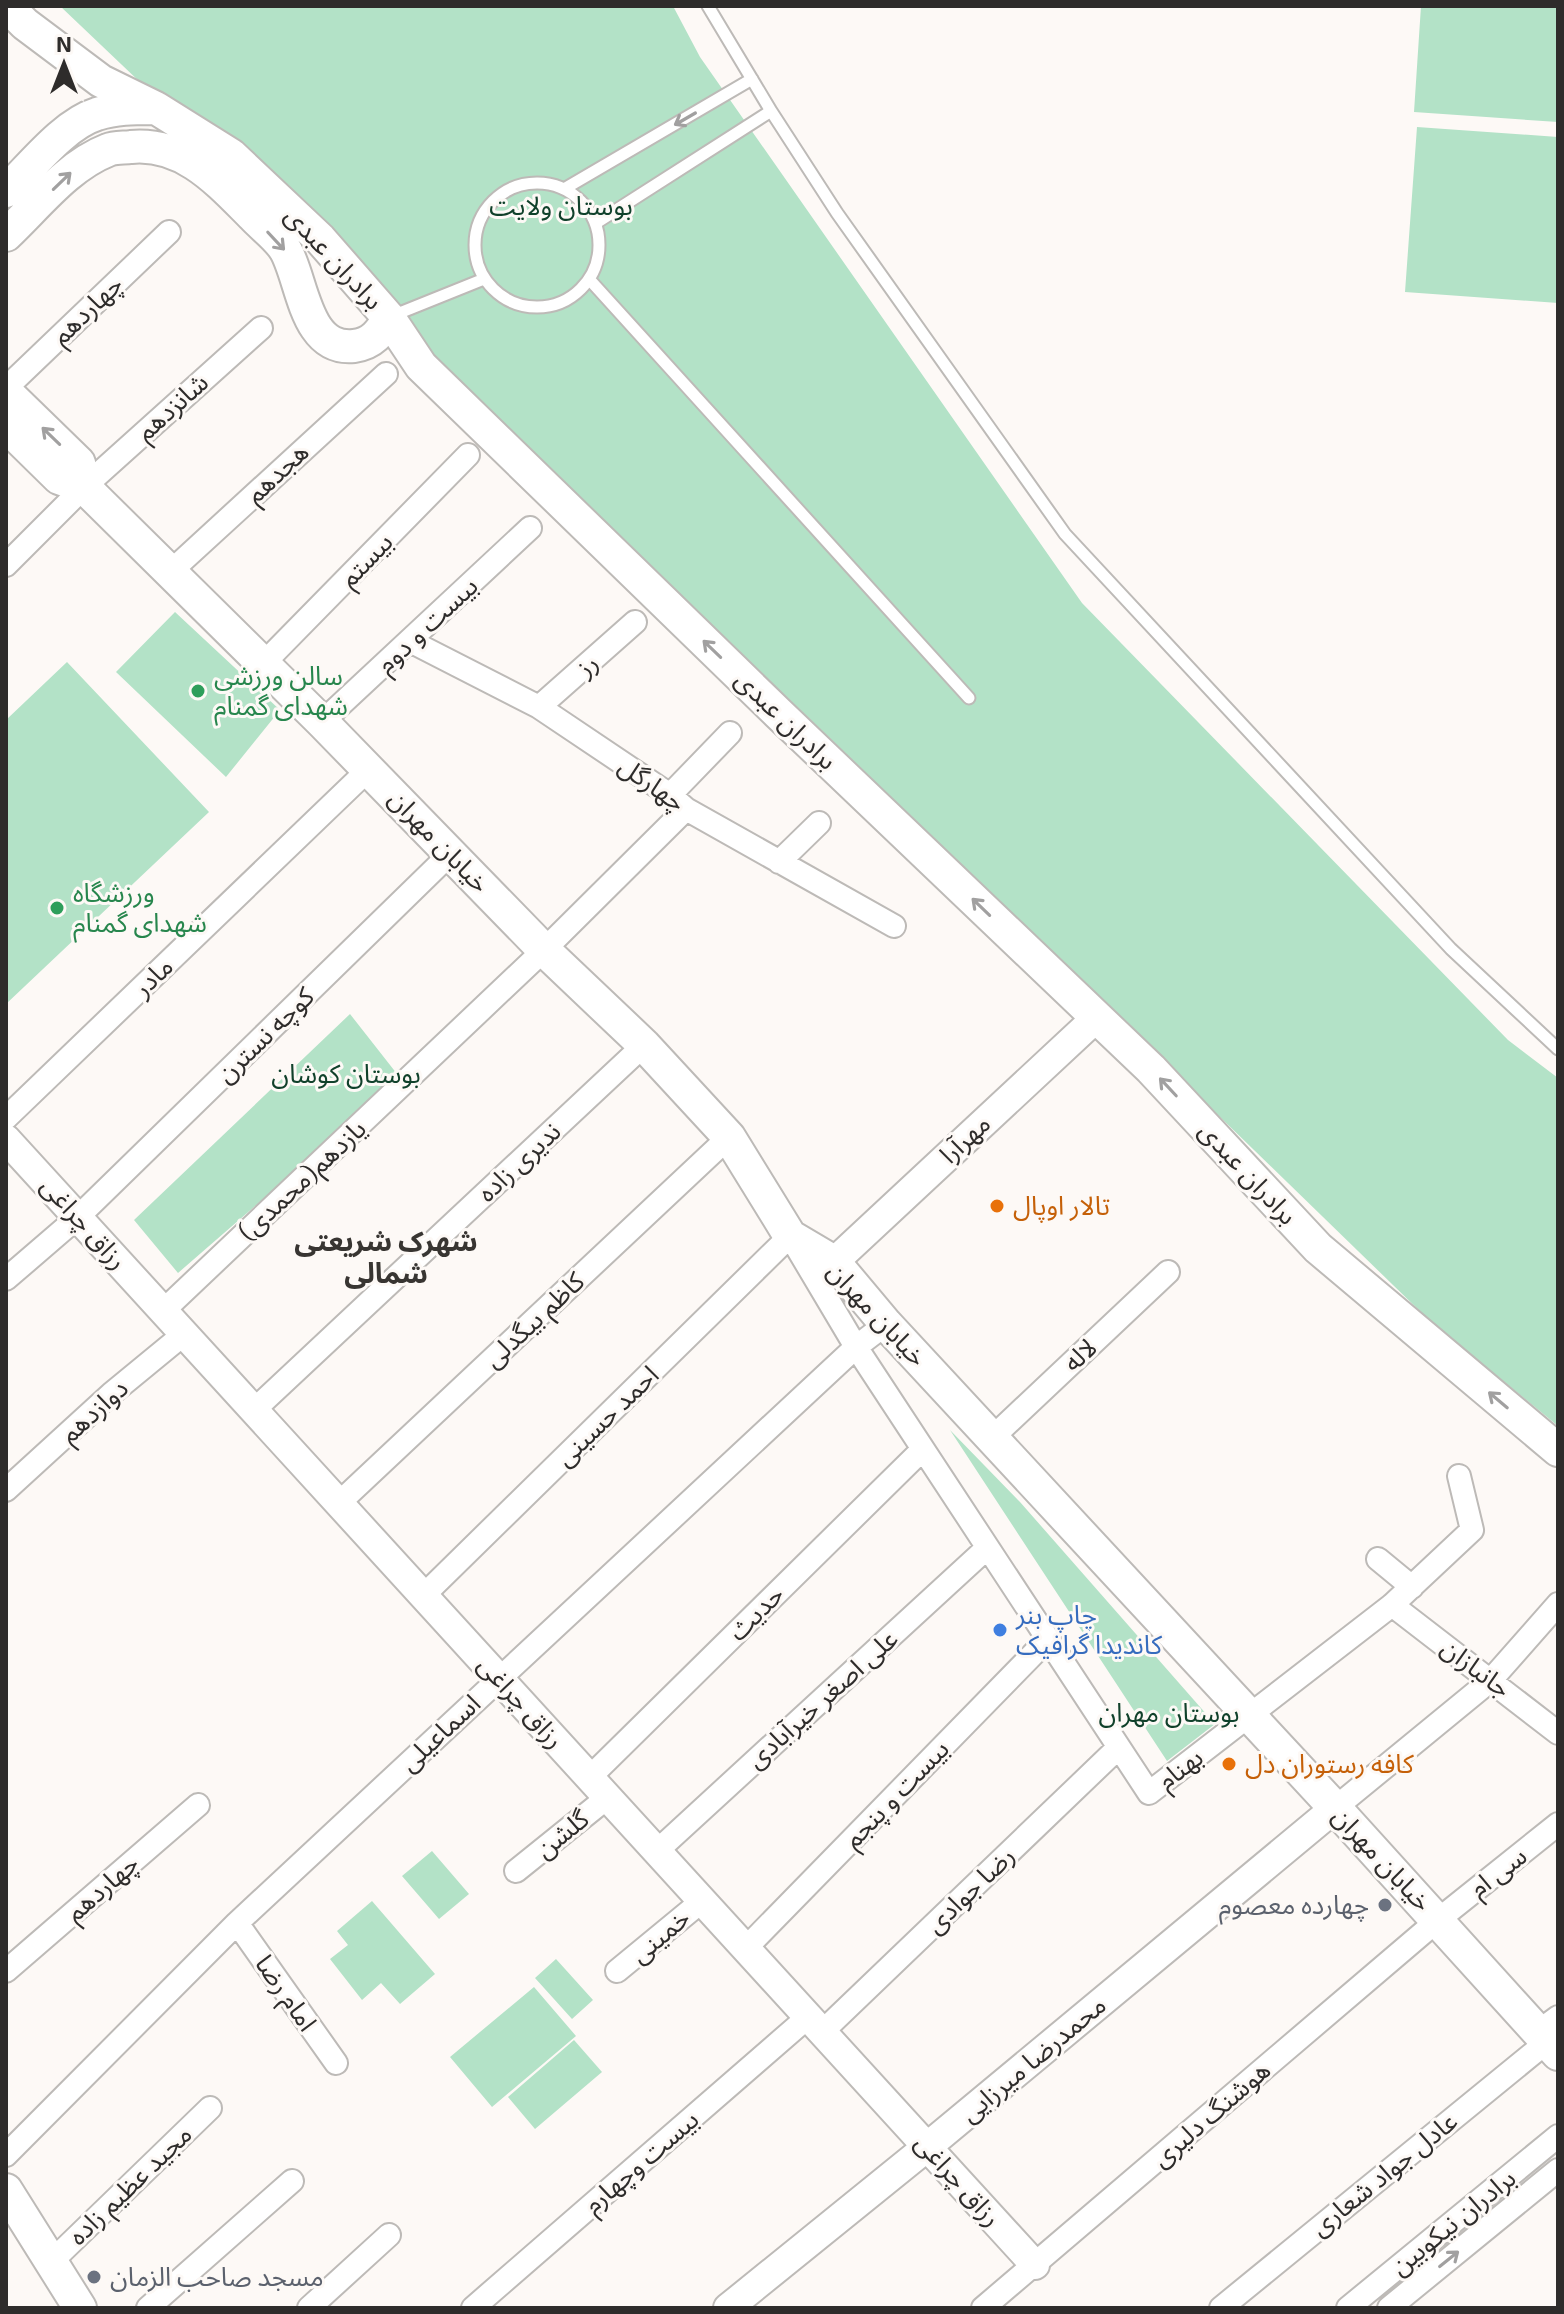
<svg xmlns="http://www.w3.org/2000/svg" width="1564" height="2314" font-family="'Exo 2','Noto Sans Arabic',sans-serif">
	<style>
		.green { fill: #b3e2c7 }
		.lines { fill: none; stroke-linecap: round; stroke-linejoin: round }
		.service-casing { stroke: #bdbab7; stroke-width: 15 }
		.minor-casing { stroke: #bdbab7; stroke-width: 26 }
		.tertiary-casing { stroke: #bdbab7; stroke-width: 32 }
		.secondary-casing { stroke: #bdbab7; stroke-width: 36 }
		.service { stroke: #fff; stroke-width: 11 }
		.minor { stroke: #fff; stroke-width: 22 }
		.tertiary { stroke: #fff; stroke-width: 28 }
		.secondary { stroke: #fff; stroke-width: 32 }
		.oneway { stroke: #a1a0a0 }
		.leisure-dot { fill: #2e9e5b; stroke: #fdf9f6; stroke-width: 3 }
		.food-dot { fill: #e8710a; stroke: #fdf9f6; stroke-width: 3 }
		.shop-dot { fill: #3f7fe0; stroke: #fdf9f6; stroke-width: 3 }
		.worship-dot { fill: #6b7280; stroke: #fdf9f6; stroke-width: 3 }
		.labels { text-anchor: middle; stroke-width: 6; stroke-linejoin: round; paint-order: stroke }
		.park-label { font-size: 26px; fill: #10412b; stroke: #fdf9f6 }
		.street-label { font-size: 26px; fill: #2e2c2b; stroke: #fdf9f6 }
		.leisure-label { font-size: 26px; fill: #27864d; stroke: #fdf9f6; text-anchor: start }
		.food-label { font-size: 26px; fill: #c56008; stroke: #fdf9f6; text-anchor: start }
		.shop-label { font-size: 26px; fill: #366cbe; stroke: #fdf9f6; text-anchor: start }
		.worship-label { font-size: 26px; fill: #5b616d; stroke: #fdf9f6; text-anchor: end }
		.neighbourhood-label { font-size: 28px; font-weight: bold; fill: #383532; stroke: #fdf9f6 }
	</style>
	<rect width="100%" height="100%" fill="#fdf9f6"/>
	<path class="green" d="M60 6H673L700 57 1082 603 1508 1040 1558 1078V1426L1428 1319 836 744Z
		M1421 6H1558V122L1414 112Z
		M1417 127 1558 137V303L1405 292Z
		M175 612 280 710 226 777 116 672Z
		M67 662 209 812 6 1004V720Z
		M350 1014 401 1079 178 1273 134 1220Z
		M950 1430 1020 1502 1215 1724 1167 1761Z
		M432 1851 469 1894 439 1919 402 1876Z
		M372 1901 435 1974 400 2004 381 1983 362 2000 330 1959 348 1945 337 1931Z
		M556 1959 593 2000 572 2019 535 1978Z
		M534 1987 576 2036 492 2107 450 2057Z
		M574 2040 602 2072 535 2129 508 2097Z"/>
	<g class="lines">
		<g class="service-casing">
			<path id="service" d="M708 6 771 111 837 213 1065 534 1451 949 1558 1049
				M475 245a62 62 0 1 1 124 0a62 62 0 1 1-124 0Z
				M564 189 752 79
				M596 223 771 111
				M589 279 969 698
				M392 316 484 279"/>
		</g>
		<g class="minor-casing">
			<path id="minor" d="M6 388 169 232
				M6 565 84 487 261 328
				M169 573 386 374
				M410 641 539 707 670 795 686 809 894 926
				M263 664 468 455
				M539 707 635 622
				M322 722 530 528
				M670 795 730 733
				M779 862 819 823
				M6 1118 369 769
				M6 1279 78 1217 451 853
				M163 1311 544 950 686 809
				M254 1410 644 1045
				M992 1438 1168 1272
				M6 1490 111 1394 184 1334
				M339 1503 729 1137
				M1378 1559 1412 1587
				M424 1595 790 1236 856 1347 1149 1793 1392 1605 1472 1530 1459 1476
				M1392 1605 1558 1733
				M590 1777 923 1449
				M1335 1808 1491 1680 1558 1604
				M657 1851 987 1548
				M516 1871 608 1797
				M237 1923 336 2063
				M746 1948 1047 1640
				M6 1971 198 1805
				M617 1971 702 1901
				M1539 2031 1558 2017
				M822 2032 1118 1748
				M6 2155 237 1923 856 1347 886 1324
				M51 2262 210 2108
				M148 2308 292 2181
				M309 2308 389 2235
				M473 2308 808 2017
				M983 2308 1438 1920 1558 1824
				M1221 2308 1548 2041
				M1348 2308 1558 2136
				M1389 2308 1558 2170"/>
		</g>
		<g class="tertiary-casing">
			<path id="tertiary" d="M6 1139 1035 2265
				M834 1262 1096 1018
				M728 2308 927 2147 1335 1808"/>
		</g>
		<g class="secondary-casing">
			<path id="secondary" d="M7 6 25 24 101 81 156 108 231 155 320 239 389 318 421 366 778 713 1151 1069 1318 1248 1558 1450
				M6 191C31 167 64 124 97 114 115 108 134 108 153 108
				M6 235C37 206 67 166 108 150 115 147 124 148 131 147 184 142 219 182 253 216 263 227 279 238 286 251 303 282 305 351 354 346 372 344 381 332 389 318
				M6 392 79 463 84 487
				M6 426 59 478 84 487 322 722 544 950 644 1045 729 1137 790 1236 834 1262 886 1324 1335 1808 1558 2054
				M6 2190 80 2308"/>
		</g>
		<use href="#service" class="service"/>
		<use href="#minor" class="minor"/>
		<use href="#tertiary" class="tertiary"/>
		<use href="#secondary" class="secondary"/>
	</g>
	<defs><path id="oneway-shaft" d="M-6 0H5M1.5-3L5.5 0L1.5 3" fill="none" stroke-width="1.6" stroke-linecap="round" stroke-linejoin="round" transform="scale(2)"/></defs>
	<g class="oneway">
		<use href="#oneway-shaft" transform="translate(685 119) rotate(150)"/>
		<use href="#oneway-shaft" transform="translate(62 181) rotate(-44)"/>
		<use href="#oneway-shaft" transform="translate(276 241) rotate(47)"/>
		<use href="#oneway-shaft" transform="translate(51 436) rotate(-136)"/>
		<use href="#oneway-shaft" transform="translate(712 649) rotate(-136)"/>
		<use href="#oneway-shaft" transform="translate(981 907) rotate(-136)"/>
		<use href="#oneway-shaft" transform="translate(1168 1087) rotate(-133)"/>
		<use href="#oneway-shaft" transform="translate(1498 1400) rotate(-140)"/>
		<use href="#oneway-shaft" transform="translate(1449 2259) rotate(-39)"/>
	</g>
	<g class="leisure-dot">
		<circle cx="198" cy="691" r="8"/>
		<circle cx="57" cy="908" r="8"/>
	</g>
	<g class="food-dot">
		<circle cx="997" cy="1206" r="8"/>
		<circle cx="1229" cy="1764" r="8"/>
	</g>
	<circle class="shop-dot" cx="1000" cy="1630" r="8"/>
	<g class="worship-dot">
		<circle cx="1385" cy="1905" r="8"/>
		<circle cx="94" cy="2277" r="8"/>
	</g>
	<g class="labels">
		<g class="park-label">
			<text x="561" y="215">بوستان ولایت</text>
			<text x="346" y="1083">بوستان کوشان</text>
			<text x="1169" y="1722">بوستان مهران</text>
		</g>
		<g class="street-label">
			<text transform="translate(334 258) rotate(47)" y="9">برادران عبدی</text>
			<text transform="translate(87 310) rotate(-44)" y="9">چهاردهم</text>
			<text transform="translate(172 407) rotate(-42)" y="9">شانزدهم</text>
			<text transform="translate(277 473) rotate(-43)" y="9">هجدهم</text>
			<text transform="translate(366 560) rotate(-46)" y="9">بیستم</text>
			<text transform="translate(427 625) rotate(-43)" y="9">بیست و دوم</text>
			<text transform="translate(587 665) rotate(-42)" y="9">رز</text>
			<text transform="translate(786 720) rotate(44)" y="9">برادران عبدی</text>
			<text transform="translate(652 784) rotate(35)" y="9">چهارگل</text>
			<text transform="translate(439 841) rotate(46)" y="9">خیابان مهران</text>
			<text transform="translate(153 977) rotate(-44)" y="9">مادر</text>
			<text transform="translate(265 1035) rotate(-44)" y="9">کوچه نسترن</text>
			<text transform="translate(965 1139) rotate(-43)" y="9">مهرآرا</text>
			<text transform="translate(519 1162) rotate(-43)" y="9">ندیری زاده</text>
			<text transform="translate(1248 1173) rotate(47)" y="9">برادران عبدی</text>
			<text transform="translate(302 1180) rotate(-43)" y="9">یازدهم(محمدی)</text>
			<text transform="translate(84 1223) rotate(48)" y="9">رزاق چراغی</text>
			<text transform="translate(877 1314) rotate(47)" y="9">خیابان مهران</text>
			<text transform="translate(534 1320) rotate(-43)" y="9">کاظم بیگدلی</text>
			<text transform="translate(1080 1355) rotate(-43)" y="9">لاله</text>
			<text transform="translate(94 1411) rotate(-42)" y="9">دوازدهم</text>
			<text transform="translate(607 1416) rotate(-44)" y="9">احمد حسینی</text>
			<text transform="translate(756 1613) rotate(-45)" y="9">حدیث</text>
			<text transform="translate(1476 1668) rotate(37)" y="9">جانبازان</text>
			<text transform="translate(822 1699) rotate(-42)" y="9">علی اصغر خیرآبادی</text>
			<text transform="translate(521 1702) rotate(48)" y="9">رزاق چراغی</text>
			<text transform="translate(440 1733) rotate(-43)" y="9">اسماعیلی</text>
			<text transform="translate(1180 1769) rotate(-38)" y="9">بهنام</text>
			<text transform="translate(896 1794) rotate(-46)" y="9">بیست و پنجم</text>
			<text transform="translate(562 1834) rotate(-39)" y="9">گلشن</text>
			<text transform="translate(1382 1859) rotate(47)" y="9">خیابان مهران</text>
			<text transform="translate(1498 1872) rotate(-38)" y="9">سی ام</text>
			<text transform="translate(102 1888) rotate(-41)" y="9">چهاردهم</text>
			<text transform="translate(970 1890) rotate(-44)" y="9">رضا جوادی</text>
			<text transform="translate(660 1936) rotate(-40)" y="9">خمینی</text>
			<text transform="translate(286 1993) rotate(55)" y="9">امام رضا</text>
			<text transform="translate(1033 2059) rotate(-40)" y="9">محمدرضا میرزایی</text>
			<text transform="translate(1211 2114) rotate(-41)" y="9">هوشنگ دلیری</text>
			<text transform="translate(641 2162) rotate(-41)" y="9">بیست وچهارم</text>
			<text transform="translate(1384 2174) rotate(-39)" y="9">عادل جواد شعاری</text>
			<text transform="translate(958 2180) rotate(48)" y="9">رزاق چراغی</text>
			<text transform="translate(130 2185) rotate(-44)" y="9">مجید عظیم زاده</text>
			<text transform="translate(1453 2222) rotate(-39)" y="9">برادران نیکوبین</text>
		</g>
		<g class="leisure-label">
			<text x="214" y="685">سالن ورزشی<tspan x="214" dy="30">شهدای گمنام</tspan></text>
			<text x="73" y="902">ورزشگاه<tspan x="73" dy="30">شهدای گمنام</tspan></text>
		</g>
		<g class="food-label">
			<text x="1013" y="1215">تالار اوپال</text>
			<text x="1245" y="1773">کافه رستوران دل</text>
		</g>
		<g class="shop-label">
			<text x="1016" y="1624">چاپ بنر<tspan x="1016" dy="30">کاندیدا گرافیک</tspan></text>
		</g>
		<g class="worship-label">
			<text x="1369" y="1914">چهارده معصوم</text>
			<text x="110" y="2286" text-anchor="start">مسجد صاحب الزمان</text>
		</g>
		<g class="neighbourhood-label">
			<text x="386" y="1251">شهرک شریعتی<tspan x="386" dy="32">شمالی</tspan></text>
		</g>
	</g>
	<rect width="1564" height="2314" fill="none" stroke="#2e2c2b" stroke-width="16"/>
	<g transform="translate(64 64)" stroke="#fdf9f6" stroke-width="6" paint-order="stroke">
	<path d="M0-6L14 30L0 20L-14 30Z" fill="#2e2c2b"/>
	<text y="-12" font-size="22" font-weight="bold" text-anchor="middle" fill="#2e2c2b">N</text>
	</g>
</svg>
